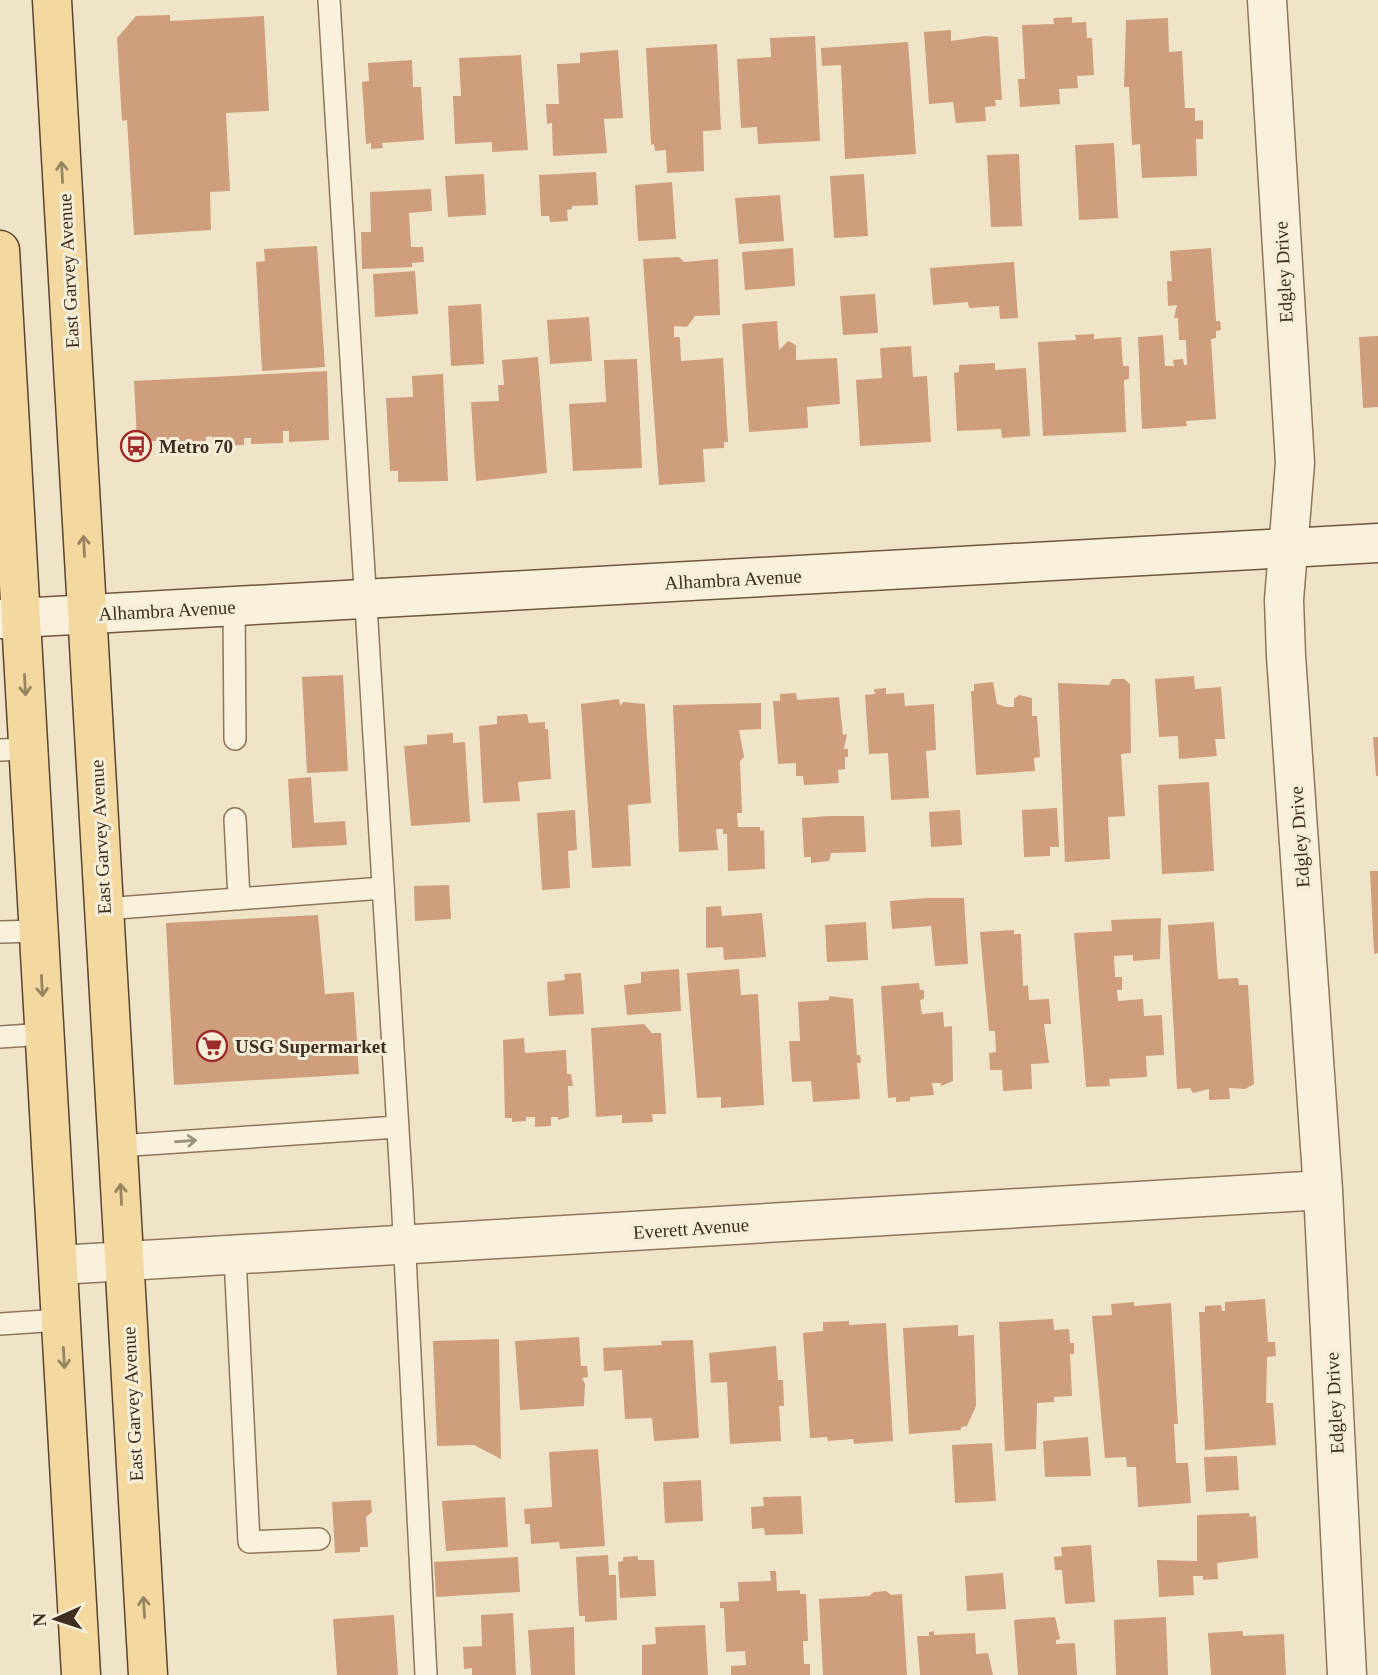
<svg xmlns="http://www.w3.org/2000/svg" width="1378" height="1675" font-family="Georgia,serif">
	<style>
		.building { fill: #cf9f7d }
		.lines { fill: none; stroke-linecap: round; stroke-linejoin: round }
		.lane-casing { stroke: #8d765c; stroke-width: 24 }
		.street-casing { stroke: #8d765c; stroke-width: 41 }
		.secondary-casing { stroke: #6f573f; stroke-width: 41 }
		.primary-casing { stroke: #5b4430; stroke-width: 41 }
		.lane { stroke: #faf1dc; stroke-width: 21 }
		.street { stroke: #faf1dc; stroke-width: 38 }
		.secondary { stroke: #faf1dc; stroke-width: 38 }
		.primary { stroke: #f3d9a0; stroke-width: 38 }
		.oneway { stroke: #988460 }
		.oneway2 { stroke: #9c907e }
		.labels { text-anchor: middle; stroke-width: 6; stroke-linejoin: round; paint-order: stroke }
		.street-label { font-size: 19px; fill: #3d2e20; stroke: #f7eed8 }
		.poi-label { font-size: 19px; font-weight: bold; fill: #3d2e20; stroke: #f7eed8; text-anchor: start }
	</style>
	<rect width="100%" height="100%" fill="#f0e4c8"/>
	<path class="building" d="M170 15V21L264 16 269 111 226 113 230 191 210 192 211 230 134 235 127 120 122 121 117 38 136 16Z
		M1072 17V23L1086 22 1087 38H1092L1094 75 1077 76 1078 88 1059 89 1060 104 1020 107 1018 79H1025L1022 25 1054 24 1053 18Z
		M1168 18 1169 52 1182 51 1185 108H1195V121L1203 120V139H1196L1197 176 1142 178 1140 144 1132 145 1129 87H1124L1126 20Z
		M951 30V41L985 36 998 37 1002 100H995L996 106 985 107 986 121 956 123 953 102 929 104 924 32Z
		M815 36 820 141 758 144 757 127 741 128 737 59 771 57 770 38Z
		M908 42 916 154 845 159 841 65 822 66 821 48Z
		M717 44 721 130 703 131 704 171 667 173 666 150 655 151 654 144 651 145 646 48Z
		M618 50 623 118 604 119 607 153 553 156 552 123 547 124 546 104H559L557 64 580 63V53Z
		M521 55 528 150 492 152V142L455 144 453 96H461L459 58Z
		M412 60 413 87H421L424 140 382 143 383 148 371 149V143L366 144 362 82 369 81 368 63Z
		M1114 143 1118 218 1079 220 1075 145Z
		M1019 154 1022 226 991 227 987 155Z
		M596 172 598 205 572 206V209L567 210 568 221 550 222 549 216H541L539 175Z
		M484 174 486 215 448 217 445 176Z
		M864 174 868 236 834 238 830 176Z
		M672 182 676 239 638 241 635 185Z
		M431 189 432 211 409 213 411 247H423L424 262 412 263V267L362 269 361 232H371L370 192Z
		M780 195 784 241 739 244 735 198Z
		M317 246 325 367 262 371 256 262 265 261 264 249Z
		M793 248 795 286 745 290 742 252Z
		M1211 248 1216 321H1220L1221 330 1216 331V338L1211 339 1216 419 1186 421 1187 426 1142 429 1138 337 1163 335 1165 366H1174L1173 360 1183 359 1184 365H1187L1186 340H1179L1178 318H1174L1177 305 1168 306 1167 281H1172L1170 251Z
		M679 257 684 262 718 259 720 315 695 316 687 327 674 326V337H680L681 361 723 358 728 442H724V448L703 449 705 482 659 485 643 259Z
		M1014 262 1018 318 1000 319 999 306 969 308 968 302 933 305 930 268Z
		M415 271 418 314 375 317 373 274Z
		M875 294 878 333 843 335 840 296Z
		M481 304 484 364 451 366 448 306Z
		M589 317 592 361 550 364 547 320Z
		M777 321 779 350 788 341 796 345V360L837 358 840 404 807 407 808 428 749 432 742 324Z
		M1094 334V339L1121 337 1123 366H1129V379L1124 380 1126 432 1043 436 1038 342 1076 340 1075 335Z
		M1378 336V407L1363 408 1359 337Z
		M911 346 913 377 927 376 931 442 860 446 856 380 882 378 880 348Z
		M538 357 547 473 476 481 471 402 499 401 498 385H504L502 360Z
		M637 359 642 468 573 471 569 404 606 402 604 360Z
		M995 363V370L1026 368 1030 436 1002 438 1001 429 957 431 954 373 959 372V365Z
		M327 371 329 440 289 442V431H283V443L251 444V438H244V445L213 446 212 436 206 437V447L175 448 174 442 137 440 134 381Z
		M443 374 448 481 398 482V471H390L386 398 413 397 412 376Z
		M343 675 348 771 307 773 302 677Z
		M1194 676 1195 689 1221 687 1225 739H1215L1217 756 1179 759 1178 736 1159 737 1155 679Z
		M1112 679H1124L1130 684 1131 753 1121 754 1125 816 1108 817 1110 859 1065 862 1058 683 1109 685Z
		M993 682 997 704 1006 707H1014V699L1019 695 1032 698V716H1037L1040 757 1034 758 1035 771 976 775 971 691H974V684Z
		M886 688V694L904 693 905 706 934 704 936 750 926 751 929 798 891 800 888 753 869 754 865 695 875 694 874 689Z
		M796 693 797 700 839 697 843 735 847 734 844 749H848V757H845V769L838 770 839 783 804 785 803 776H796V763L778 764 773 701H780V694Z
		M619 699 620 706 623 702 645 704 651 803 628 805 631 866 592 868 581 704Z
		M761 703V729L739 730 744 757 740 761 742 813H737L738 827H760V831L764 830 765 869 728 871 727 834H723V829H716L718 850 679 852 673 705Z
		M527 714 529 723 545 722V729H548L551 779 518 782 520 801 483 803 479 726 497 724V716Z
		M453 733V743L465 742 470 822 411 826 404 746 427 744V735Z
		M1373 737H1378V776H1376Z
		M311 777 314 823 345 821 347 845 292 848 288 779Z
		M1209 782 1214 871 1162 874 1158 785Z
		M1057 808 1059 847H1050V856L1024 857 1022 810Z
		M575 810 577 850 568 851 570 888 542 890 537 813Z
		M960 810 962 845 931 847 929 812Z
		M829 816H864L866 852 831 853 829 861 811 863V857H804L802 818Z
		M1370 871H1378V953L1374 954Z
		M449 885 451 919 415 921 414 886Z
		M927 898H964L968 964 935 966 931 926 892 929 890 901Z
		M721 906 722 916 762 913 766 957 724 960 723 947 706 948V907Z
		M318 915 325 994 354 992 359 1074 174 1085 166 923Z
		M1161 918 1160 959 1133 961V955L1114 956 1115 977H1122V990H1117L1118 1001 1143 999 1144 1016 1162 1015 1164 1055 1146 1056 1147 1077 1109 1079 1110 1086 1086 1087 1074 933 1112 931 1111 920Z
		M866 922 868 960 827 962 825 925Z
		M1214 922 1218 979 1238 978 1239 985H1248L1254 1084 1245 1089 1229 1088 1230 1099 1209 1100V1089L1193 1093 1190 1088 1177 1089 1168 925Z
		M1014 930V934H1021L1023 986 1028 985 1029 1000 1049 999 1051 1024H1044L1049 1063 1031 1064 1032 1089 1003 1091 1002 1070H990L989 1053 996 1052 995 1031H989L980 932Z
		M679 969 681 1011 627 1015 624 985 641 983V972Z
		M739 969 741 995 758 994 764 1105 721 1108V1097L697 1098 687 973Z
		M581 973 584 1014 549 1016 547 982 565 980 564 974Z
		M919 983 920 990H924V999L920 1000 922 1014 943 1012 944 1027 952 1026 953 1081 941 1086V1083H932L934 1095 910 1097V1101L896 1102V1097L888 1098 881 986Z
		M829 996 853 999 857 1055H860L861 1063H857L860 1099 813 1102 811 1081 792 1082 789 1041H800L798 1002 829 1000Z
		M644 1024 652 1033H661L666 1114H652L653 1122 622 1123V1115L596 1117 591 1028Z
		M524 1038 525 1053 566 1050 567 1074H571L573 1086H568L569 1117 558 1120V1117H551V1126L535 1127V1117H526V1121L512 1122V1118H505L503 1040Z
		M1265 1299 1268 1342H1275L1276 1356 1267 1357 1266 1403H1273L1276 1445 1205 1450 1199 1312H1205V1306L1221 1305 1222 1311H1225V1302Z
		M1134 1302V1306L1171 1303 1178 1424H1174L1176 1463H1188L1191 1503 1138 1507 1136 1467H1127L1126 1457 1105 1458 1092 1316 1112 1315 1111 1304Z
		M1053 1319 1054 1330 1069 1329 1070 1343H1074V1354H1070L1072 1396 1054 1397V1402L1037 1403 1036 1449 1005 1451 999 1322Z
		M849 1321V1325L886 1323 893 1441 854 1444 853 1439 828 1441 827 1437 810 1438 803 1333 823 1331V1322Z
		M958 1325V1336L974 1335 976 1406 967 1426 961 1427V1430L909 1434 903 1328Z
		M579 1337 581 1366H587L588 1377 582 1378 585 1384 584 1406 520 1410 515 1341Z
		M499 1339 501 1459 474 1445 437 1446 433 1341Z
		M693 1340 699 1438 654 1441 652 1418 625 1419 622 1370 604 1371 603 1348 662 1345 661 1341Z
		M776 1346 778 1380H783L784 1406H779L781 1441 730 1444 727 1382 711 1383 709 1353Z
		M1088 1437 1091 1476 1045 1477 1043 1441Z
		M992 1443 996 1501 955 1503 952 1445Z
		M598 1449 605 1546 560 1549 559 1542 531 1544 530 1524H525L524 1509 552 1507 549 1452Z
		M1237 1456 1239 1490 1206 1492 1204 1457Z
		M701 1480 703 1521 665 1523 663 1482Z
		M801 1496 803 1534 765 1535 764 1528 752 1529 751 1507 764 1506 763 1497Z
		M505 1497 508 1547 446 1551 442 1501Z
		M371 1500 372 1512 366 1517 368 1547H360V1552L335 1553 332 1502Z
		M1249 1513 1250 1517 1256 1516 1258 1558 1217 1563 1218 1579 1203 1580V1576H1193L1194 1595 1159 1597 1157 1560 1197 1561V1515Z
		M1091 1545 1095 1602 1065 1604 1062 1570H1055L1054 1557 1062 1556 1061 1547Z
		M608 1555 609 1575H616L617 1620 585 1622V1616H579L576 1557Z
		M638 1556V1560H654L656 1596 620 1598 618 1562 623 1561V1557Z
		M518 1557 520 1592 436 1597 434 1562Z
		M770 1571H776L777 1591 800 1590V1594H806L808 1641H803L804 1664H810V1675H731V1666L746 1665 745 1651 726 1652 724 1608H720V1602L739 1601 738 1582 771 1581Z
		M1003 1573 1006 1609 967 1611 965 1576Z
		M886 1591 891 1595 902 1594 907 1675H823L819 1599 869 1596 874 1592Z
		M513 1613 516 1675H472V1668L464 1669 463 1647 482 1646 481 1615Z
		M394 1615 398 1675H337L333 1619Z
		M1055 1617 1060 1639 1056 1640V1644L1075 1643 1077 1675H1018L1014 1620Z
		M1166 1617 1168 1675H1116L1114 1620Z
		M705 1625 708 1675H642V1645L656 1644 655 1627Z
		M574 1627 575 1675H531L528 1630Z
		M934 1631V1635L975 1633 976 1654 988 1653 993 1675H920L917 1636H929V1632Z
		M1243 1631V1636L1284 1634 1286 1675H1211L1208 1633Z"/>
	<g class="lines">
		<g class="lane-casing">
			<path id="lane" d="M329 0 402 1195 426 1675
				M234 606 235 739
				M0 750 29 749
				M235 819 239 899
				M104 909 383 888
				M0 932 39 931
				M0 1037 45 1034
				M118 1146 397 1127
				M235 1257 249 1542 319 1539
				M0 1324 61 1320"/>
		</g>
		<g class="street-casing">
			<path id="street" d="M1267 0 1295 463 1284 600 1286 656 1323 1190 1347 1675
				M59 1265 1323 1190"/>
		</g>
		<g class="secondary-casing">
			<path id="secondary" d="M0 619 1378 543"/>
		</g>
		<g class="primary-casing">
			<path id="primary" d="M52 0 148 1675
				M0 250 81 1675"/>
		</g>
		<use href="#lane" class="lane"/>
		<use href="#street" class="street"/>
		<use href="#secondary" class="secondary"/>
		<use href="#primary" class="primary"/>
	</g>
	<defs><path id="oneway-shaft" d="M-6 0H5M1.5-3L5.5 0L1.5 3" fill="none" stroke-width="1.6" stroke-linecap="round" stroke-linejoin="round" transform="scale(1.75)"/></defs>
	<g class="oneway">
		<use href="#oneway-shaft" transform="translate(62 172) rotate(-93)"/>
		<use href="#oneway-shaft" transform="translate(84 546) rotate(-93)"/>
		<use href="#oneway-shaft" transform="translate(25 685) rotate(87)"/>
		<use href="#oneway-shaft" transform="translate(42 986) rotate(87)"/>
		<use href="#oneway-shaft" transform="translate(121 1194) rotate(-93)"/>
		<use href="#oneway-shaft" transform="translate(64 1358) rotate(87)"/>
		<use href="#oneway-shaft" transform="translate(144 1607) rotate(-93)"/>
	</g>
	<use class="oneway2" href="#oneway-shaft" transform="translate(186 1141) rotate(-4)"/>
	<defs>
		<g id="bus-ring" transform="scale(1.575)"><circle r="9.5" fill="#f7eed8" stroke="#9e2a2b" stroke-width="1.5"/><path d="M-5-6H5V4H4V6H2V4H-2V6H-4V4H-5ZM-3.5-4V0h7V-4ZM-3.5 1.2v1.5H-2V1.2ZM2 1.2v1.5H3.5V1.2Z" fill="#9e2a2b"/></g>
		<g id="supermarket-ring" transform="scale(1.575)"><circle r="9.5" fill="#f7eed8" stroke="#9e2a2b" stroke-width="1.5"/><path d="M-6-5.5h2.5l.6 2H6L4.5 2H-2.5L-4.4-4H-6ZM-1.5 3.2a1.3 1.3 0 1 0 .1 0ZM3 3.2a1.3 1.3 0 1 0 .1 0Z" fill="#9e2a2b"/></g>
	</defs>
	<g fill-rule="evenodd">
		<use href="#bus-ring" x="136" y="446"/>
		<use href="#supermarket-ring" x="212" y="1046"/>
	</g>
	<g class="labels">
		<g class="street-label">
			<text transform="translate(68 271) rotate(-93)" y="7">East Garvey Avenue</text>
			<text transform="translate(1283 272) rotate(-93)" y="7">Edgley Drive</text>
			<text transform="translate(733 579) rotate(-3)" y="7">Alhambra Avenue</text>
			<text transform="translate(167 610) rotate(-3)" y="7">Alhambra Avenue</text>
			<text transform="translate(100 837) rotate(-93)" y="7">East Garvey Avenue</text>
			<text transform="translate(1299 837) rotate(-94)" y="7">Edgley Drive</text>
			<text transform="translate(691 1228) rotate(-4)" y="7">Everett Avenue</text>
			<text transform="translate(1334 1403) rotate(-93)" y="7">Edgley Drive</text>
			<text transform="translate(132 1404) rotate(-93)" y="7">East Garvey Avenue</text>
		</g>
		<g class="poi-label">
			<text x="159" y="453">Metro 70</text>
			<text x="235" y="1053">USG Supermarket</text>
		</g>
	</g>
	<g transform="translate(56 1619) rotate(267)" stroke="#f7eed8" stroke-width="5" paint-order="stroke">
	<path d="M0-5L12 26L0 18L-12 26Z" fill="#3d2e20"/>
	<text y="-10" font-size="19" font-weight="bold" text-anchor="middle" fill="#3d2e20">N</text>
	</g>
</svg>
